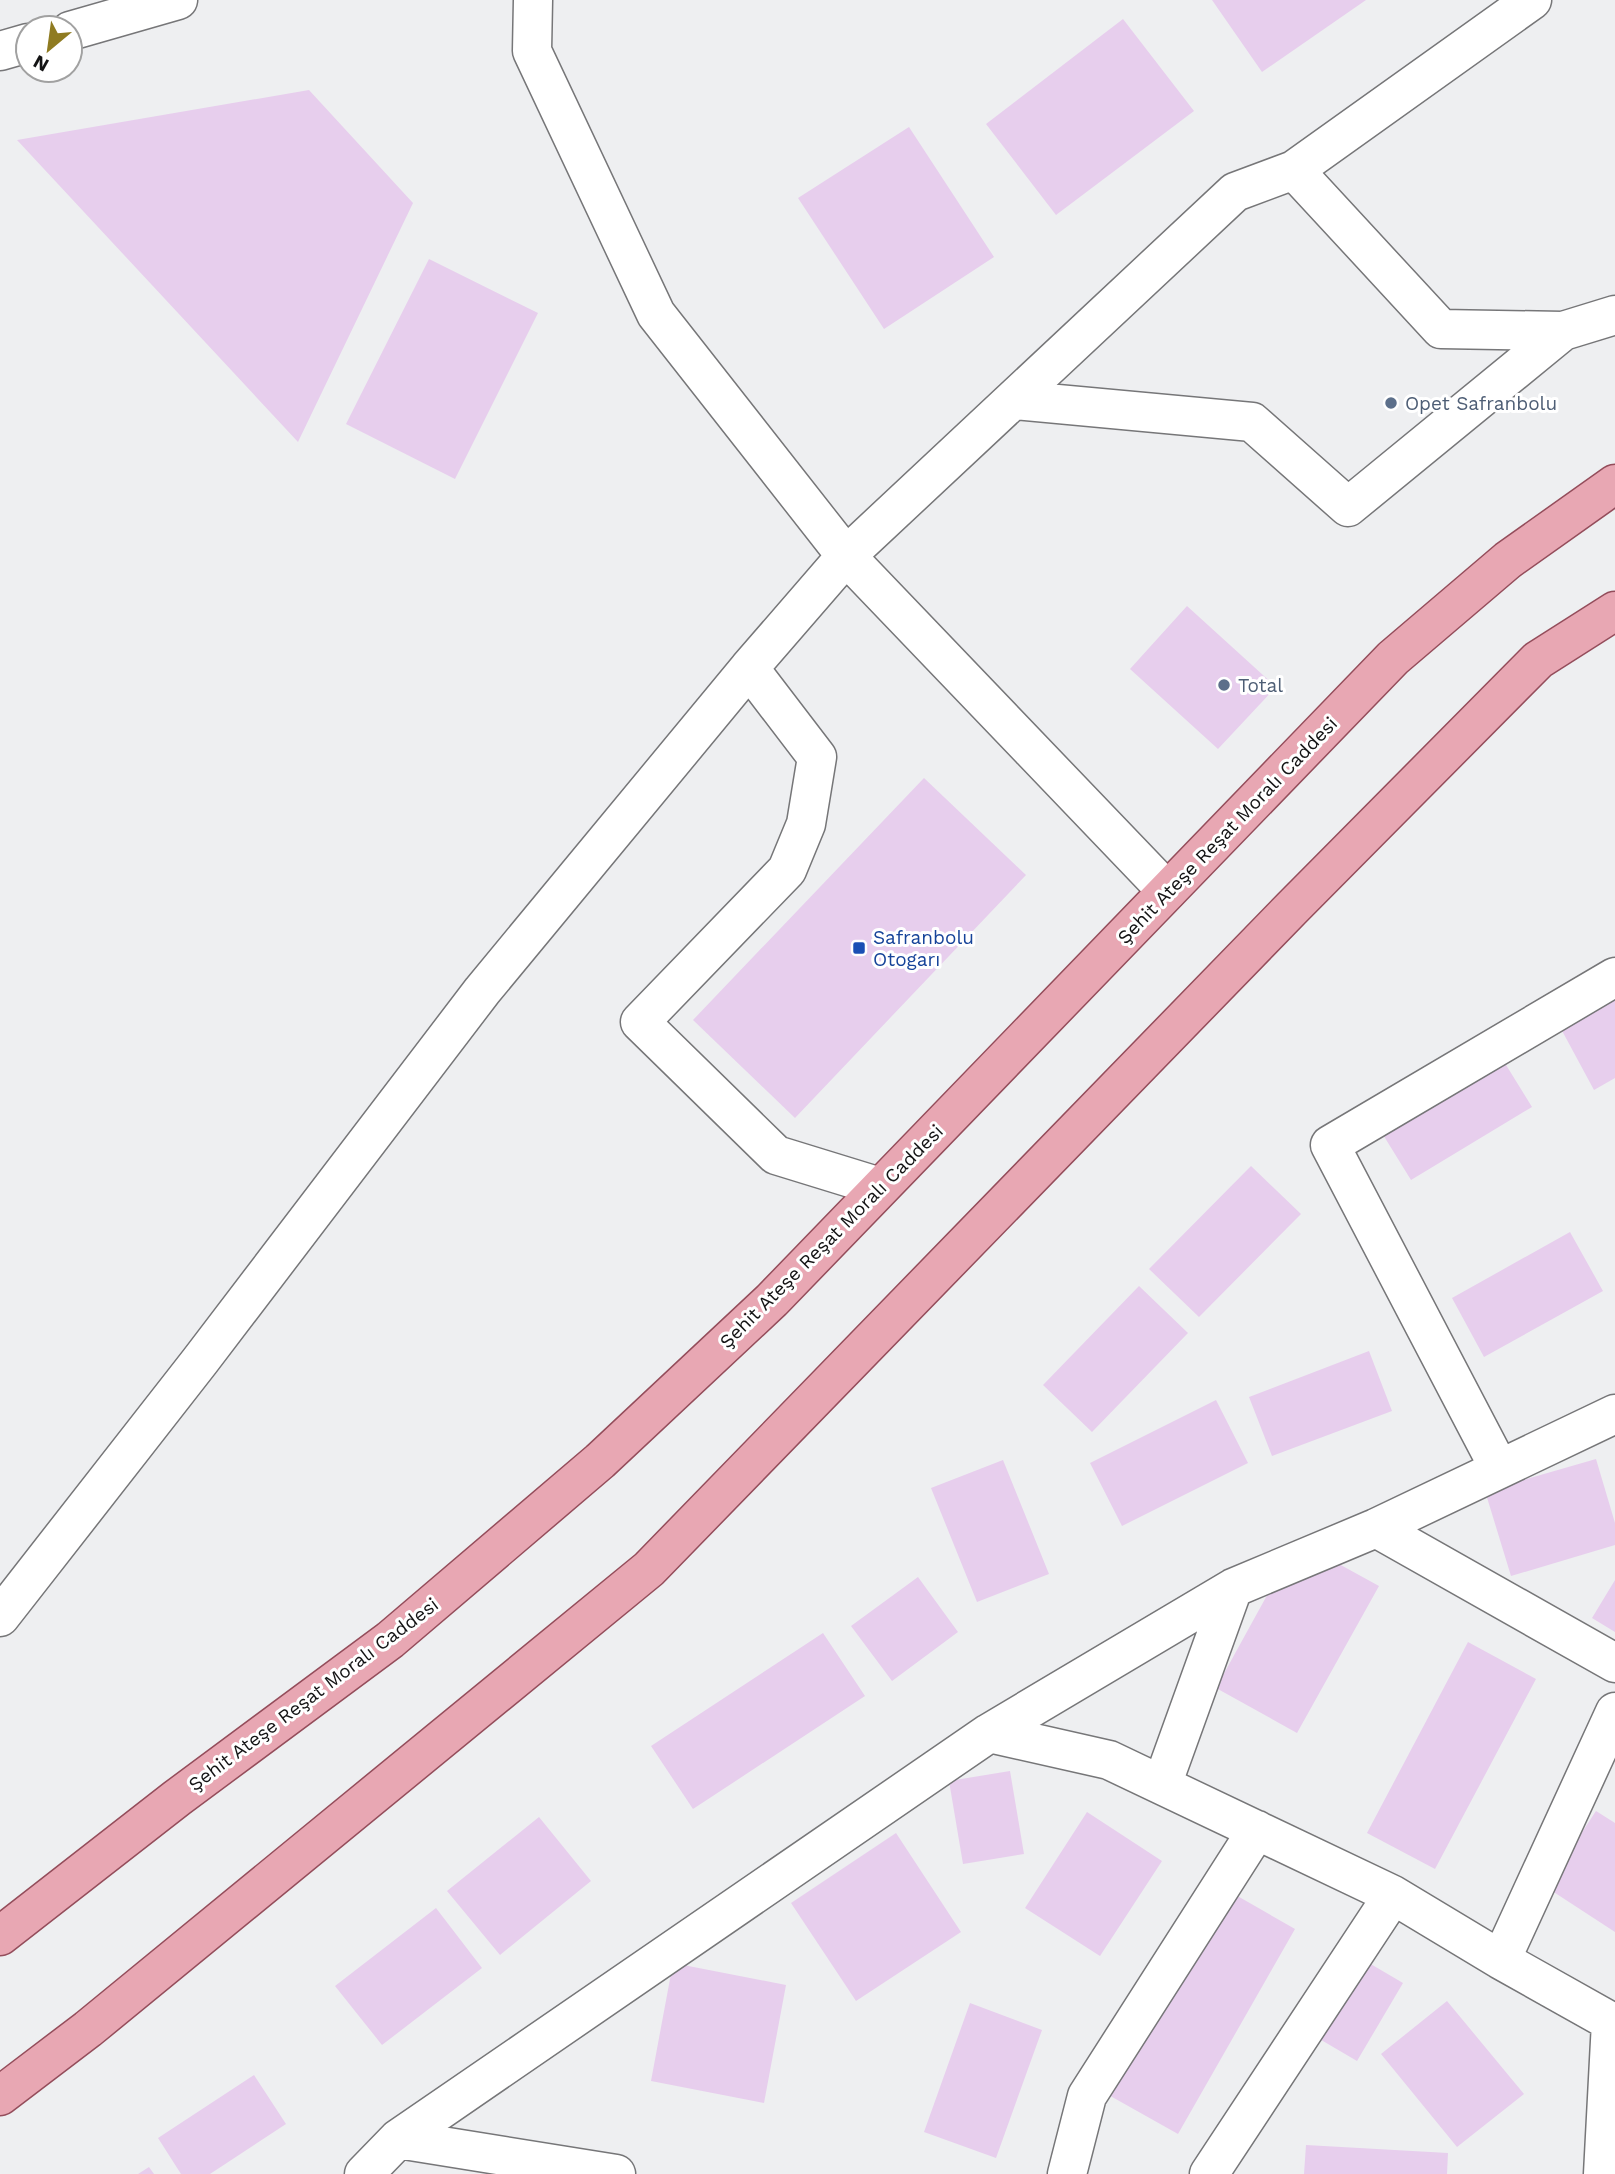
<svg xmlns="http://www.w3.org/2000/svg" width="1615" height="2174" font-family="'Work Sans',sans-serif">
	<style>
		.building { fill: #e7ceed }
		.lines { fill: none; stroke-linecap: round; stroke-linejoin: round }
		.minor-casing { stroke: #767678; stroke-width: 41 }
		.major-casing { stroke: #944d5b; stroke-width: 41 }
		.minor { stroke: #fff; stroke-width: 38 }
		.major { stroke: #e8a7b3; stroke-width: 38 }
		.service-dot { fill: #5c6f8a; stroke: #fff; stroke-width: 2.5 }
		.transit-dot { fill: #1a4fb4; stroke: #fff; stroke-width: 2.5 }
		.labels { text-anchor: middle; stroke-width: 6; stroke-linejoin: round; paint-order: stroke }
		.service-label { font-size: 19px; fill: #4e5e75; stroke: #fff; text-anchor: start }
		.street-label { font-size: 19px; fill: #131314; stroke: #fff }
		.transit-label { font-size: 19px; fill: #164399; stroke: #fff; text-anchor: start }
	</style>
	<rect width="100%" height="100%" fill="#eeeff1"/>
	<path class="building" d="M1212 0H1366L1262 72Z
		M1123 19 1194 111 1056 215 986 124Z
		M309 90 413 203 298 442 17 140Z
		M909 127 994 257 884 329 798 198Z
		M429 259 538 313 455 479 346 424Z
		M1187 606 1276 687 1218 749 1130 669Z
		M924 778 1026 875 795 1118 693 1020Z
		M1615 998V1078L1594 1090 1560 1027Z
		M1498 1052 1532 1107 1411 1180 1377 1125Z
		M1251 1166 1301 1214 1199 1317 1149 1269Z
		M1570 1232 1603 1291 1484 1357 1452 1298Z
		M1139 1286 1188 1333 1092 1432 1043 1385Z
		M1369 1351 1392 1411 1272 1456 1249 1397Z
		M1216 1400 1248 1463 1122 1526 1090 1463Z
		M1596 1459 1615 1523V1545L1511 1576 1485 1491Z
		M1003 1460 1049 1574 977 1602 931 1488Z
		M1297 1541 1379 1586 1297 1733 1216 1688Z
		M918 1577 958 1632 892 1681 851 1626Z
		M1615 1580V1632L1592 1618Z
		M823 1633 865 1696 693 1809 651 1746Z
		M1468 1642 1536 1679 1435 1869 1367 1833Z
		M1010 1771 1024 1854 963 1864 949 1781Z
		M1596 1811 1615 1823V1932L1546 1887Z
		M1087 1812 1162 1861 1100 1956 1025 1908Z
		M539 1817 591 1881 500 1955 447 1891Z
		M896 1833 961 1932 856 2001 791 1903Z
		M1206 1878 1295 1929 1178 2134 1089 2084Z
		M436 1908 482 1968 382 2045 335 1986Z
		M1357 1956 1403 1983 1357 2061 1311 2034Z
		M673 1963 786 1985 764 2103 651 2081Z
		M1447 2001 1524 2094 1457 2147 1381 2054Z
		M970 2003 1042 2030 996 2158 924 2132Z
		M254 2075 286 2124 210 2174H181L158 2138Z
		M1306 2145 1448 2153 1447 2174H1304Z
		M149 2167 154 2174H138Z"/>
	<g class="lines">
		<g class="minor-casing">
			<path id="minor" d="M533 0 532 51 656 314 846 556 1167 891
				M70 31 178 0
				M0 51 28 43
				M1294 170 1532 0
				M1014 400 1252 422 1348 507 1563 331
				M749 668 817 757 806 824 787 870 640 1022 776 1155 880 1187
				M1499 1468 1330 1145 1615 977
				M1376 1528 1615 1663
				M0 1617 200 1361 482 991 749 668 846 556 1235 192 1294 170 1441 329 1563 331 1615 315
				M989 1733 1109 1760 1393 1895 1501 1960 1615 2024
				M1162 1785 1233 1588
				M1501 1960 1615 1712
				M398 2139 616 2174
				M364 2174 398 2139 989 1733 1233 1588 1376 1528 1615 1414
				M1067 2174 1087 2096 1257 1830
				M1209 2174 1393 1895
				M1603 2174 1611 2022"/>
		</g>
		<g class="major-casing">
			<path id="major" d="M0 1936 177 1798 390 1640 600 1461 772 1300 1393 658 1508 560 1615 484
				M0 2096 88 2029 649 1569 1292 908 1538 660 1615 611"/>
		</g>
		<use href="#minor" class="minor"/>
		<use href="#major" class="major"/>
	</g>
	<g class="service-dot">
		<circle cx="1391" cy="403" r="7"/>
		<circle cx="1224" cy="685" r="7"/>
	</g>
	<rect class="transit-dot" x="852" y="941" width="14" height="14" rx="3.5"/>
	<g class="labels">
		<g class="service-label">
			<text x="1405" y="410">Opet Safranbolu</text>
			<text x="1238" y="692">Total</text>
		</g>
		<g class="street-label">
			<text transform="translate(1227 830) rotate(-46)" y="7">Şehit Ateşe Reşat Moralı Caddesi</text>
			<text transform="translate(831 1236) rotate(-45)" y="7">Şehit Ateşe Reşat Moralı Caddesi</text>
			<text transform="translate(313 1694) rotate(-37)" y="7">Şehit Ateşe Reşat Moralı Caddesi</text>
		</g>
		<g class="transit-label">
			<text x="873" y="944">Safranbolu<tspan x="873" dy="22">Otogarı</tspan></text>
		</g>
	</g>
	<g transform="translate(49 49) rotate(209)"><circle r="33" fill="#ffffff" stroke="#a1a1a1" stroke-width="2"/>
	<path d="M0-5L12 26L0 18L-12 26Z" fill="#8f7b21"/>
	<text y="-10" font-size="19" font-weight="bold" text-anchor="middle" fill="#131314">N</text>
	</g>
</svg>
